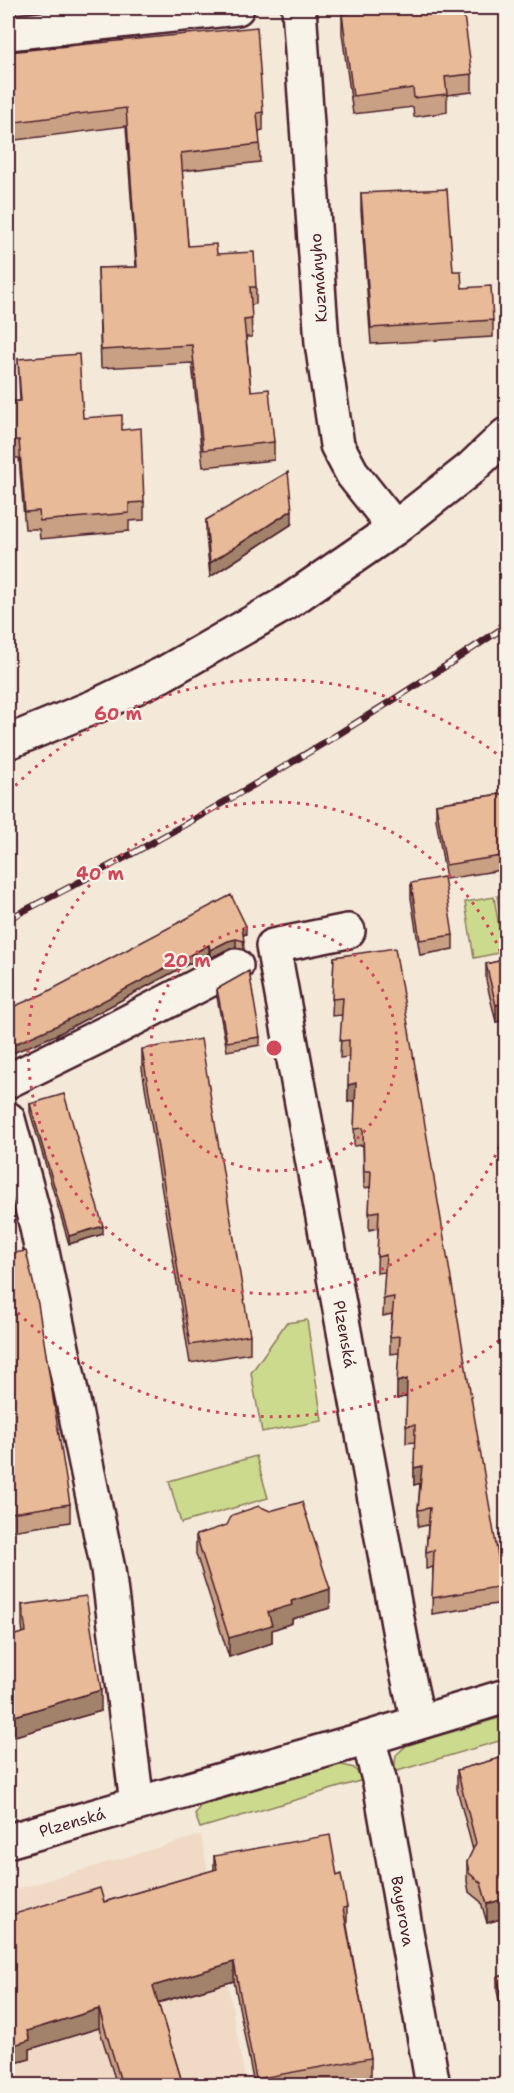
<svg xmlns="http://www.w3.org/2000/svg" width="514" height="2093" font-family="'Shantell Sans',sans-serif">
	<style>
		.built { fill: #f0dac5 }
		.green { fill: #ccda8e; stroke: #8b7c5c; stroke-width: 1.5 }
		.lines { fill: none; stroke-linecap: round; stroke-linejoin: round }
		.minor-casing { stroke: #4a1f2b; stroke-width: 38 }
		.minor { stroke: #f7f3e8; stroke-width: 33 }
		.rail-casing { stroke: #4a1f2b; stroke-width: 7 }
		.rail { stroke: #f7f3e8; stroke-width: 4.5; stroke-dasharray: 14; stroke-linecap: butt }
		.wall { fill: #c8a083; stroke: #4a1f2b; stroke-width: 1.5 }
		.shaded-wall { fill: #a2826a; stroke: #4a1f2b; stroke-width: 1.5 }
		.building { fill: #e8ba98; stroke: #4a1f2b; stroke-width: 1.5 }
		.ring { fill: none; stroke: #d1495b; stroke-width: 3; stroke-dasharray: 3 6 }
		.labels { text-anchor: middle; stroke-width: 4.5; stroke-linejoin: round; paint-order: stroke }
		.street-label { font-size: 16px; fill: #4a1f2b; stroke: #f7f3e8 }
		.centre { fill: #d1495b; stroke: #f7f3e8; stroke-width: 3 }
		.ring-label { font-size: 18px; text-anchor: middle; font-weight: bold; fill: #d1495b; stroke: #f7f3e8; stroke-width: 4.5; stroke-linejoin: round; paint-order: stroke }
	</style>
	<rect width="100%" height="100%" fill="#f4e8d8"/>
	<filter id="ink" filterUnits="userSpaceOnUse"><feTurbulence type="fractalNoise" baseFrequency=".0167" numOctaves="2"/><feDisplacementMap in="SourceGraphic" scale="12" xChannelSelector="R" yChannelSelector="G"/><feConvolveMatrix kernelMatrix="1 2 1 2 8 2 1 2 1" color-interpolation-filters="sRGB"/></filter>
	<g filter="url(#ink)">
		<path class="built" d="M201 1835 246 2085 8 2086V1892Z"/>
		<path class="green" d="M506 894V952L497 896Z
			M494 897 503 952 474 958 465 902Z
			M307 1320 322 1421 262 1432 251 1373 286 1323Z
			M256 1456 268 1498 181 1523 169 1481Z
			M506 1716V1739L394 1772 396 1755 407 1745Z
			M339 1764 354 1768 363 1780 200 1828 195 1814 200 1806Z"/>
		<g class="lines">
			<g class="minor-casing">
				<path id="minor" d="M299 8 322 343 337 445 353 475 395 528
					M8 33 237 8
					M8 742 96 706 163 674 285 604 395 528 470 469 506 435
					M348 931 273 946 405 1662 418 1722
					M8 1081 114 1029 236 966
					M8 1119 36 1223 108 1569 137 1804
					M368 1738 380 1783 433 2086
					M8 1841 368 1738 506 1696"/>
			</g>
			<use href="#minor" class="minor"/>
			<g class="rail-casing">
				<path id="rail" d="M8 919C180 832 346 734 506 626"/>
			</g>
			<use href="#rail" class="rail"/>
		</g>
		<path class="wall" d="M342 14 472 74V92L447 95V112L414 117 413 107 353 114 342 33Z
			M8 52 263 112V130L259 131 260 162 182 171 188 246 217 254 256 287V304L251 305 252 337H246L251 391 274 442V460L203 467 192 363 101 368 98 268 136 267 126 126 8 141Z
			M361 193 453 271 462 288 493 320V337L371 344 361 210Z
			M18 359 83 418 122 430 144 502V520L129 521V531L40 539 39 529H25L19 458H8V402L20 401Z
			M206 520 292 524 210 577 206 535Z
			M507 793V869L446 879 436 819V804Z
			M411 883 453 935V949L420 955 411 898Z
			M246 934 243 935 244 950 236 947 228 949 210 958 209 953 58 1034 8 1009Z
			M334 957 503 1586V1603L432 1614 433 1567 426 1569V1552L428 1525 418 1527V1510L420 1483 414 1485 415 1442 406 1443 407 1396 397 1399 399 1353 390 1354V1337L392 1314 383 1316 385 1272 377 1273 378 1228 369 1230 370 1187 364 1188 363 1145 354 1146 355 1100 348 1102 349 1057 340 1058 342 1015 332 1016Z
			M507 959V1019L496 1022 486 980V964Z
			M217 989 260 1037V1045L227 1051 217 997Z
			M142 1049 250 1335V1353L190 1363 142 1068Z
			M30 1104 103 1234 69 1244 30 1112Z
			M8 1254 70 1504V1522L11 1531 8 1507Z
			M196 1535 330 1608 292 1619V1623L272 1630V1643L229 1657 196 1554Z
			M22 1605 101 1711 8 1738V1637L23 1633 22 1626Z
			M507 1756V1917L487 1923 481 1902 469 1892 467 1881V1862L473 1850 457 1789V1770Z
			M214 1856 337 1876 347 1907V1926L371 2058V2077L322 2085H254L234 1981 158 2003 183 2085H117L99 2028 30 2049V2059L8 2065 104 1902 214 1870Z
			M507 1975V2036L497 1991V1977Z"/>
		<path class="shaded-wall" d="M292 510V524L210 577V563Z
			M246 926V934L242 936V928Z
			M236 939V947L228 949 210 958V950L228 941Z
			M209 945V953L58 1034 8 1055V1047Z
			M507 1002V1019L496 1022V1005Z
			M356 1083V1100L348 1102V1085Z
			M103 1226V1234L69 1244V1236Z
			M407 1379V1396L397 1399V1382Z
			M422 1466V1483L414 1485V1468Z
			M330 1589V1608L292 1619V1623L272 1630V1643L229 1657V1638L268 1612 291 1601Z
			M101 1690V1711L8 1738V1718Z
			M507 1898V1917L487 1923V1904Z
			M234 1962V1981L153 2004V1986Z
			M99 2009V2028L30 2049V2059L8 2065V2047L27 2031Z"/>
		<path class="building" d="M398 8H463L472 74 445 77 447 94 414 98 413 88 353 96 342 14Z
			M257 27 263 112 257 113 260 144 181 153 188 246 216 244 217 254 254 252 256 287H250L252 319 244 320 251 391 269 389 274 442 203 450 192 345 101 350 98 268 137 267 126 108 8 123V52Z
			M447 189 453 271H461L462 288 491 286 493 320 371 328 361 193Z
			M79 354 83 418 122 415V430L141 428 144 502 129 503V513L40 521 39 511 25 512 19 440 8 441V402L21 401 18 359Z
			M288 472 292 510 210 563 206 520Z
			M507 793V855L446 865 436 804Z
			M444 877 453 935 420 940 411 883Z
			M231 895 246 926 242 928 244 941 236 939 228 941 210 950 209 945 58 1025 8 1047V1009L43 994Z
			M395 948 503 1586 432 1598 434 1550 426 1552 430 1508 418 1510 422 1466 414 1468 415 1425 406 1426 407 1379 397 1382 400 1336 390 1337 394 1297 383 1299 386 1255 377 1257 379 1211 369 1213 371 1171H364L363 1128 354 1129 356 1083 348 1085 349 1040 340 1041 343 998 332 999 334 957Z
			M507 959V1002L496 1005 486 964Z
			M249 971 260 1037 227 1042 217 989Z
			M201 1039 250 1335 190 1345 142 1049Z
			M64 1094 103 1226 69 1236 30 1104Z
			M26 1251 38 1304 70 1504 11 1513 8 1489V1254Z
			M302 1502 330 1589 291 1601 292 1605 268 1612 272 1625 229 1638 196 1535 227 1525 232 1515 259 1506 270 1511Z
			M86 1596 101 1690 8 1718V1637L26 1632 22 1605Z
			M507 1756V1898L487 1904 481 1883 469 1873 467 1862 476 1843 457 1770Z
			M330 1835 337 1876 341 1874 347 1907 343 1908 371 2058 256 2079 234 1962 153 1986 183 2085H122L99 2009 27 2031 30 2040 8 2047V1916L100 1888 104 1902 217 1869 214 1856Z
			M507 1975V2021L497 1977Z"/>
	</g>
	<g class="ring">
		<circle cx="274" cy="1048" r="123"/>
		<path d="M506 1130A246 246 0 1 1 506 966"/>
		<path d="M506 1335A369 369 0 0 1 9 1304M9 792A369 369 0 0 1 506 761"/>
	</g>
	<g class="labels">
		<g class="street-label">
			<text transform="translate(318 278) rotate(-94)" y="6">Kuzmányho</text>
			<text transform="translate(345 1334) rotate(80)" y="6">Plzenská</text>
			<text transform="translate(72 1822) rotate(-16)" y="6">Plzenská</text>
			<text transform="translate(403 1911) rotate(80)" y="6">Bayerova</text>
		</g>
	</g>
	<circle cx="274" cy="1048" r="9" class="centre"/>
	<g class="ring-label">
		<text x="118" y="720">60 m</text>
		<text x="100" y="880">40 m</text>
		<text x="187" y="967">20 m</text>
	</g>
	<rect width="514" height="2093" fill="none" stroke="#f7f3e8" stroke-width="30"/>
	<rect x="15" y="15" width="484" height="2063" fill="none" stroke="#4a1f2b" stroke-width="2" filter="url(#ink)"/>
</svg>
